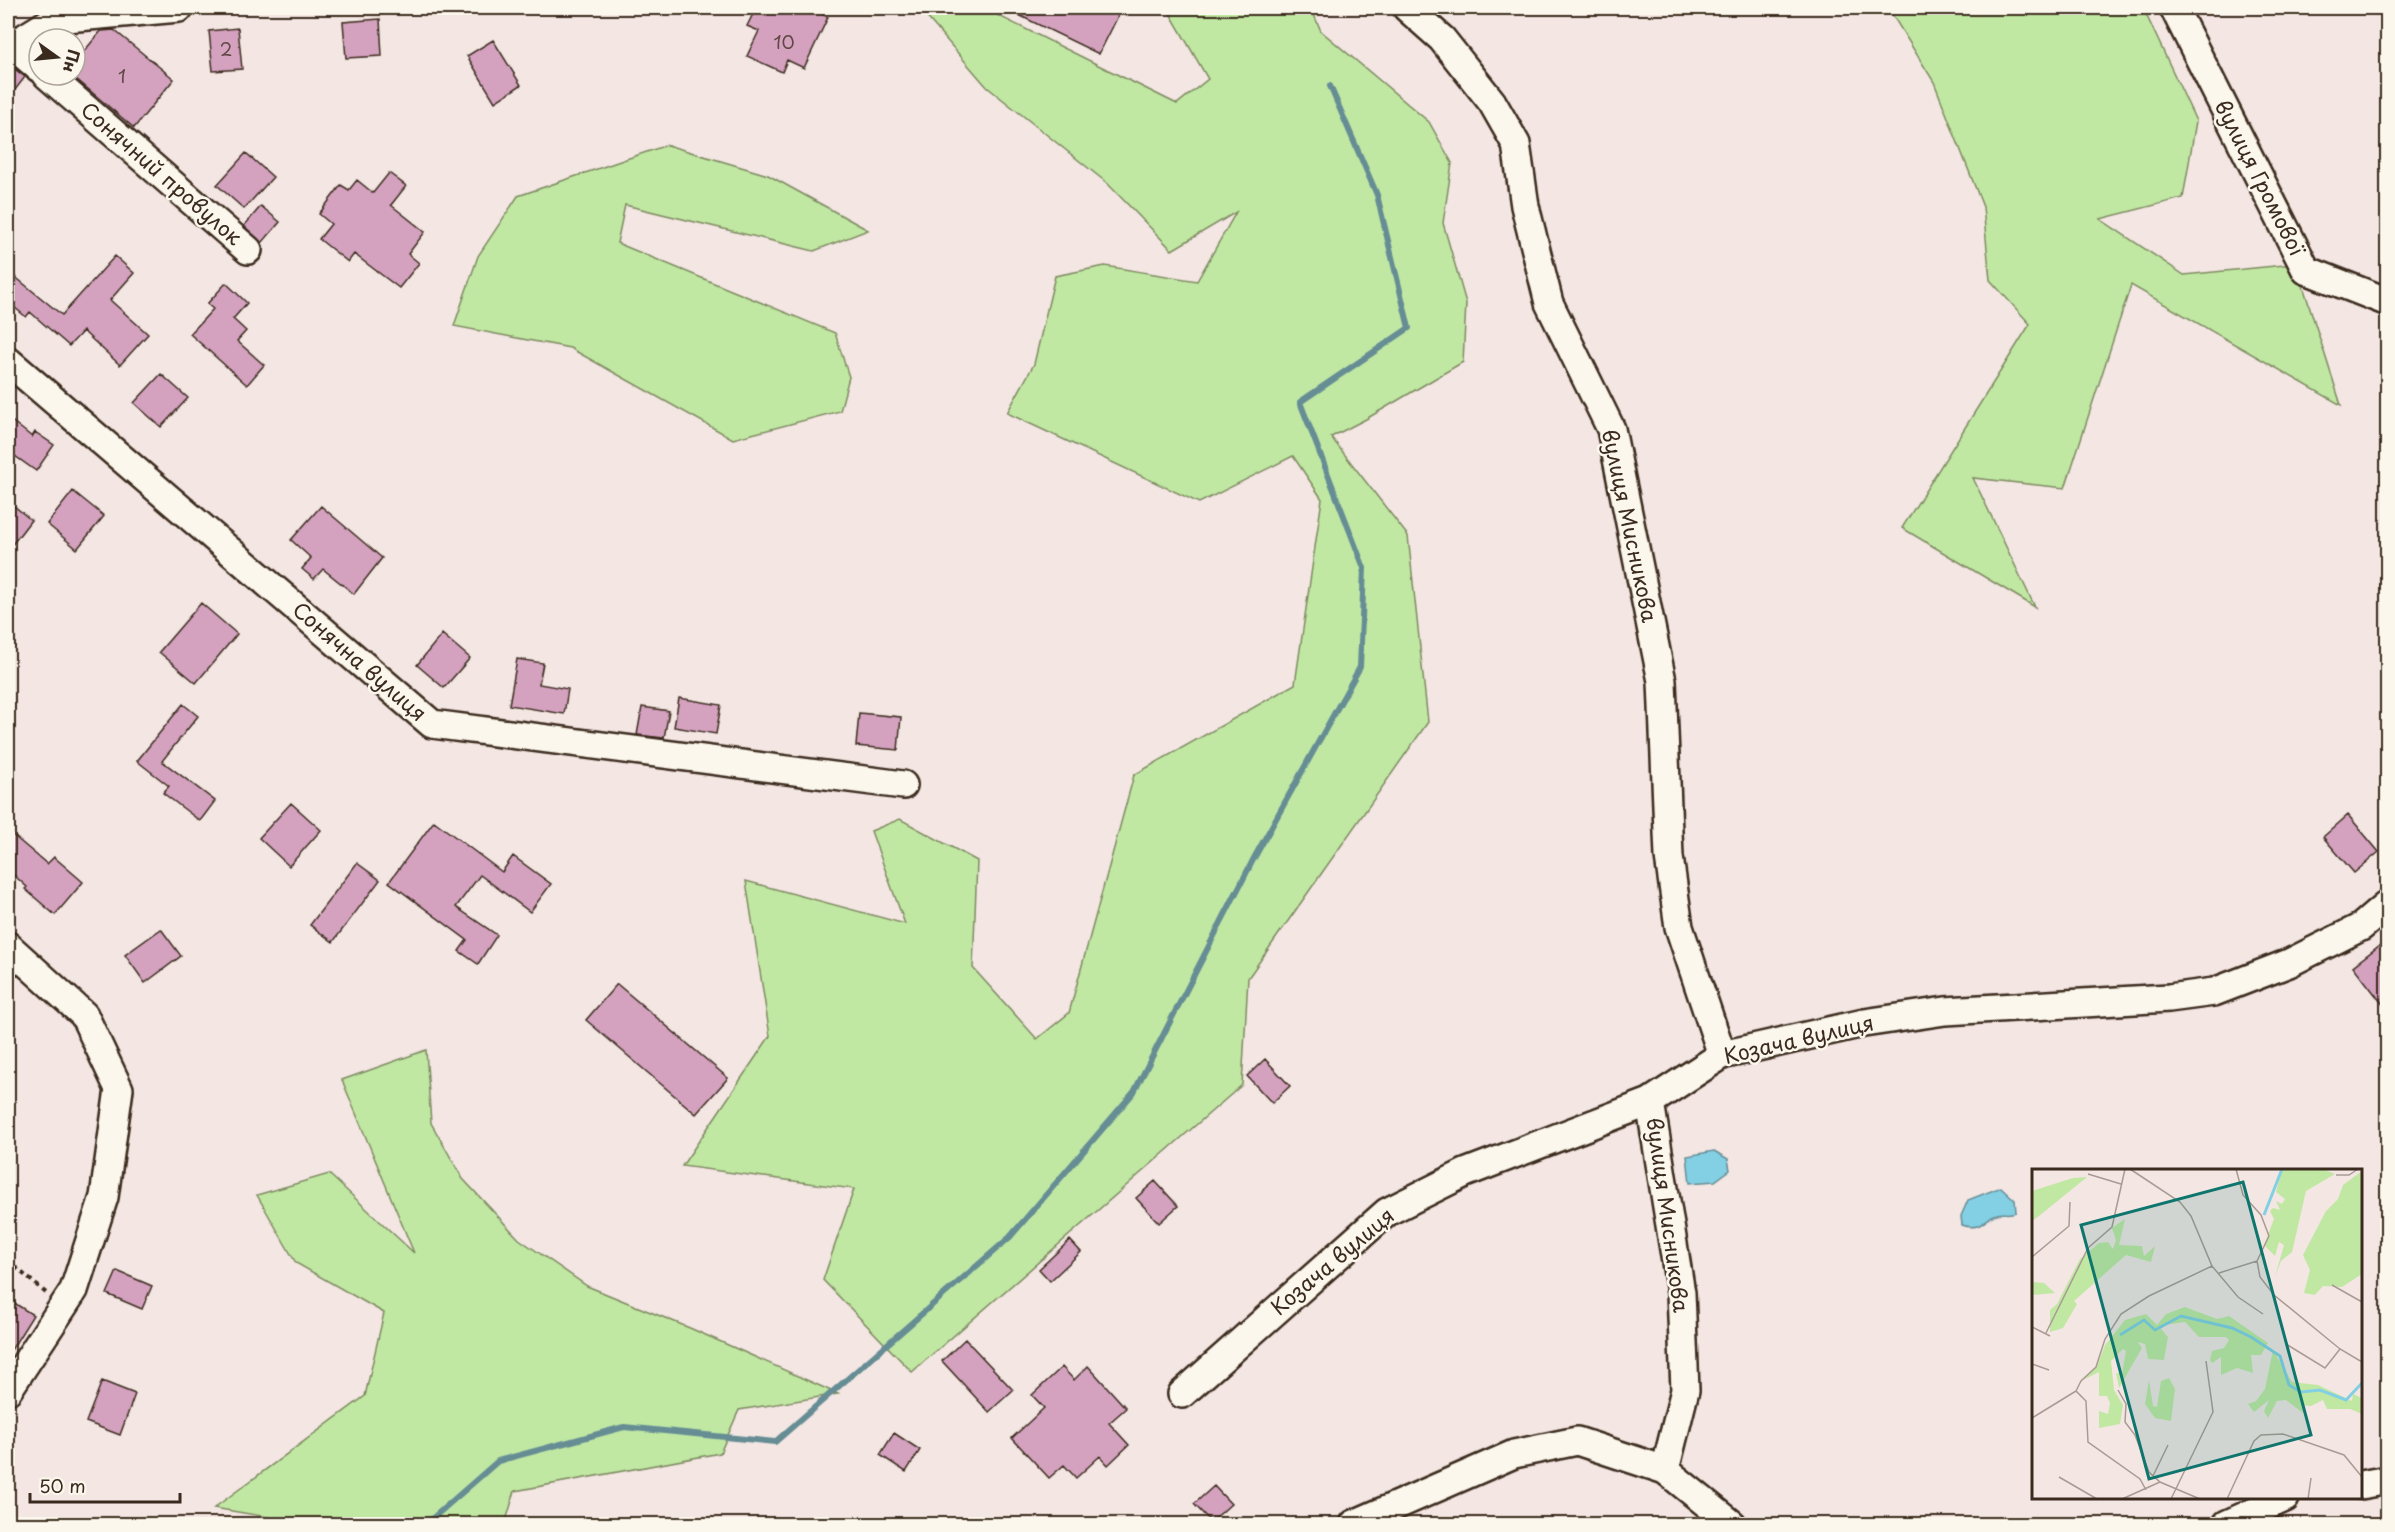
<svg xmlns="http://www.w3.org/2000/svg" width="2395" height="1532" font-family="'Playpen Sans',sans-serif">
	<style>
		.green { fill: #c0e8a3; stroke: #7e8960; stroke-width: 1.5 }
		.water { fill: #83cfe3; stroke: #668d94; stroke-width: 1.5 }
		.lines { fill: none; stroke-linecap: round; stroke-linejoin: round }
		.stream { stroke: #668d94; stroke-width: 6 }
		.building { fill: #d4a2bf; stroke: #3b2a1e; stroke-width: 1.5 }
		.minor-casing { stroke: #3b2a1e; stroke-width: 32 }
		.path { stroke: #3b2a1e; stroke-width: 4; stroke-dasharray: 4.5 4.5; stroke-linecap: butt }
		.minor { stroke: #fbf7ec; stroke-width: 27 }
		.labels { text-anchor: middle; stroke-width: 5; stroke-linejoin: round; paint-order: stroke }
		.number-label { font-size: 18px; fill: #614846 }
		.street-label { font-size: 21px; fill: #3b2a1e; stroke: #fbf7ec }
		.inset-river { fill: none; stroke: #83cfe3; stroke-width: 3 }
		.inset-road { fill: none; stroke: #a99b94; stroke-width: 1.5 }
		.view { fill: #0f766e; fill-opacity: 0.15; stroke: #0f766e; stroke-width: 3 }
		.inset-edge { fill: none; stroke: #3b2a1e; stroke-width: 3 }
	</style>
	<rect width="100%" height="100%" fill="#f3e6e3"/>
	<filter id="ink" filterUnits="userSpaceOnUse"><feTurbulence type="fractalNoise" baseFrequency=".0167" numOctaves="2"/><feDisplacementMap in="SourceGraphic" scale="12" xChannelSelector="R" yChannelSelector="G"/><feConvolveMatrix kernelMatrix="1 2 1 2 8 2 1 2 1" color-interpolation-filters="sRGB"/></filter>
	<g filter="url(#ink)">
		<path class="green" d="M919 8H983L1177 104 1208 79 1167 8H1311L1321 31 1429 122 1452 163 1443 223 1466 303 1463 362 1366 419 1331 437 1408 536 1428 722 1248 978 1242 1085 912 1372 823 1280 854 1189 682 1166 770 1036 746 881 905 924 871 831 900 819 977 861 973 968 1037 1039 1069 1013 1134 775 1295 684 1322 499 1293 456 1199 503 1007 413 1034 364 1055 276 1105 266 1197 281 1236 212 1172 250 1107 183 987 87Z
			M1888 8H2143L2196 121 2183 198 2100 219 2184 275 2296 264 2341 405 2131 285 2065 488 1973 478 2035 607 1902 528 2030 324 1990 280 1983 207 1934 82Z
			M667 145 768 175 868 230 814 251 625 205 617 243 835 333 849 377 840 411 733 439 570 348 454 326 478 256 518 196Z
			M426 1050 431 1123 463 1179 519 1239 587 1286 692 1329 838 1394 739 1410 720 1453 515 1491 505 1524H285L286 1520 214 1508 365 1396 384 1313 296 1263 257 1195 329 1174 414 1253 342 1080Z"/>
		<path class="water" d="M1714 1151 1728 1159 1730 1170 1715 1181 1690 1183 1687 1156Z
			M2001 1187 2015 1200 2016 1212C2009 1215 2003 1212 1997 1214 1985 1217 1982 1232 1962 1225L1961 1216 1968 1200Z"/>
		<g class="lines">
			<path class="stream" d="M426 1524 498 1461 624 1427 775 1442 1010 1237 1134 1092 1253 860 1360 667 1364 568 1300 402 1409 328 1377 195 1330 86"/>
		</g>
		<path class="building" d="M756 8H808L828 17 804 68 787 60 782 72 747 56 759 31 747 26Z
			M1004 8H1122L1099 54Z
			M380 19 382 56 346 58 343 22Z
			M238 28 242 69 213 71 209 31Z
			M114 30 174 79 134 128 75 78V62L101 31Z
			M493 40 521 85 495 102 467 56Z
			M8 64 25 77 8 99Z
			M246 153 273 177 244 209 217 185Z
			M389 173 406 186 391 205 425 232 408 254 419 263 399 288 354 254 348 262 319 239 331 224 319 214 341 185 349 190 357 180 373 193Z
			M261 206 280 222 262 243 244 226Z
			M115 256 134 273 110 300 148 334 120 365 83 331 69 346 30 312 26 317 8 302V271L62 315Z
			M226 283 247 303 233 319 246 331 237 341 264 365 247 385 190 334 213 309 207 304Z
			M161 374 188 398 161 427 134 403Z
			M8 418 32 437 35 432 54 445 36 471 8 451Z
			M73 491 104 516 77 549 47 524Z
			M8 501 31 520 8 550Z
			M321 506 382 558 354 594 323 569 314 579 302 569 311 558 291 540Z
			M201 603 237 634 196 683 159 652Z
			M442 634 470 658 444 688 417 665Z
			M517 659 543 663 539 684 568 689 564 714 509 705Z
			M679 698 721 705 716 734 674 727Z
			M183 704 198 716 162 761 215 801 200 821 163 793 169 786 137 761Z
			M642 707 669 711 664 738 637 735Z
			M859 713 901 717 898 750 856 746Z
			M291 803 321 830 289 866 259 838Z
			M2348 815 2379 852 2354 873 2323 837Z
			M434 821 502 872 513 856 551 884 530 912 480 875 456 907 497 935 478 964 459 951 467 940 389 882Z
			M8 831 47 864 54 857 83 882 55 915 25 889 27 887 8 870Z
			M357 863 380 880 333 942 310 925Z
			M161 929 181 956 145 983 125 955Z
			M2388 939V1011L2353 966Z
			M617 984 728 1078 696 1114 586 1020Z
			M1265 1059 1290 1086 1272 1103 1247 1076Z
			M1155 1181 1178 1206 1159 1223 1136 1198Z
			M1070 1240 1081 1252 1050 1281 1039 1269Z
			M117 1271 152 1286 142 1309 107 1294Z
			M8 1299 33 1315 8 1355Z
			M965 1339 1013 1390 989 1412 942 1361Z
			M1088 1366 1126 1408 1109 1423 1129 1445 1108 1465 1100 1456 1076 1478 1064 1465 1049 1478 1012 1438 1044 1408 1032 1395 1062 1367 1074 1380Z
			M102 1381 135 1394 120 1435 86 1422Z
			M894 1433 920 1450 906 1472 880 1455Z
			M1214 1486 1231 1504 1211 1522 1194 1504Z"/>
		<g class="lines">
			<g class="minor-casing">
				<path id="minor" d="M1407 8 1442 39 1492 102 1516 144 1525 206 1549 303 1611 429 1662 681 1669 857 1679 927 1722 1055
					M2174 8 2306 270 2388 302
					M12 45 39 68
					M8 48 55 19 179 8
					M47 75 248 250
					M8 361 432 724 903 785
					M8 946 84 1015 119 1089 104 1197 74 1290 8 1390
					M1650 1102 1681 1293 1685 1390 1665 1470
					M1182 1394 1387 1212 1465 1173 1650 1102 1722 1055 1864 1023 1945 1011 2169 998 2214 992 2289 963 2361 927 2388 904
					M2360 1485 2388 1480
					M1354 1524 1514 1454 1577 1441 1665 1470 1732 1524
					M2227 1524 2285 1498"/>
			</g>
			<path class="path" d="M8 1261 46 1293"/>
			<use href="#minor" class="minor"/>
		</g>
	</g>
	<g class="labels">
		<g class="number-label">
			<text x="784" y="49">10</text>
			<text x="226" y="56">2</text>
			<text x="122" y="83">1</text>
		</g>
		<g class="street-label">
			<text transform="translate(161 174) rotate(41)" y="7">Сонячний провулок</text>
			<text transform="translate(2259 178) rotate(63)" y="7">вулиця Громової</text>
			<text transform="translate(1629 526) rotate(78)" y="7">вулиця Мисникова</text>
			<text transform="translate(359 662) rotate(41)" y="7">Сонячна вулиця</text>
			<text transform="translate(1799 1040) rotate(-13)" y="7">Козача вулиця</text>
			<text transform="translate(1667 1215) rotate(82)" y="7">вулиця Мисникова</text>
			<text transform="translate(1333 1262) rotate(-40)" y="7">Козача вулиця</text>
		</g>
	</g>
	<g transform="translate(2032 1169)">
		<rect width="330" height="330" fill="#f3e6e3"/>
		<path d="M250 0H291L303 5 274 22 260 83 249 92 243 108 252 76 247 73 243 87 232 76 242 50 238 42 241 39 248 41 244 32 250 35 253 30 244 23ZM330 2V105L310 118 291 117 283 126 272 124 278 101 271 86 294 42 306 30 311 16ZM55 8 7 47 0 52V22L41 9ZM93 50 87 76 110 77 112 87 123 77 119 93 94 86 42 132 45 135 31 159 18 163V141L25 135 48 90 67 74 76 73 81 80 84 71 80 59ZM0 113 12 114 23 124 0 126ZM153 138 185 150 197 147 236 174 229 186H219L221 204 205 199 189 206V188L180 194 178 191 180 182 192 179 197 171 194 168H167L153 153 132 156 129 160 136 168 132 191 116 190 113 175 106 173 110 179 87 219 84 204 90 205 94 182 91 180 79 192 82 221 91 236 88 255 67 259V242L76 245 78 234 75 227H67V203L51 211 65 197 73 176 93 151 114 145 125 156 134 145ZM241 181 260 213 286 216 320 232 321 225 330 229V245L318 240H295L291 231 279 237 270 236 271 244 254 231 245 232 236 249 232 242 237 231 222 243 216 235 224 232 233 220ZM137 209 143 220 139 252 123 249 113 235 117 211 121 237 125 238 129 212Z" fill="#c0e8a3"/>
		<path class="inset-river" d="M232 46 250 0M88 166 112 151 123 161 149 147 200 159 219 168 248 187 257 216 269 223 288 221 314 231 330 214"/>
		<path class="inset-road" d="M98 0 148 33 159 47 180 97 206 128 231 145M204 0 211 26 229 46 237 67 225 92 228 108 242 126 308 180 330 193M56 5 89 15M304 6H317L326 0M0 88 37 57 38 33M187 104 225 92M300 116 330 133M0 158 18 167M14 164 56 79 80 58 93 0M254 175 293 199 308 180M0 195 17 201M86 221 94 235 93 253 103 266 117 303 128 313 168 330M0 249 44 222M121 307 136 276M27 308 65 330M114 321 108 310 56 273 54 232 44 222 49 212 64 198 73 170 89 145 117 127 180 97M90 330 128 313M139 330 181 243 174 192M195 330 222 272 229 266 251 265 312 286 330 308M276 330 279 309"/>
		<path class="view" d="M211 13 279 266 117 310 49 56Z"/>
		<rect width="330" height="330" class="inset-edge"/>
	</g>
	<rect width="2395" height="1532" fill="none" stroke="#fbf7ec" stroke-width="30"/>
	<rect x="15" y="15" width="2365" height="1502" fill="none" stroke="#3b2a1e" stroke-width="2" filter="url(#ink)"/>
	<g transform="translate(57 57) rotate(105)"><circle r="28" fill="#fbf7ec" stroke="#aea59a" stroke-width="1.5"/>
	<path d="M0-4.5L10 22L0 15L-10 22Z" fill="#3b2a1e"/>
	<text y="-9" font-size="16" font-weight="bold" text-anchor="middle" fill="#3b2a1e">Пн</text>
	</g>
	<path d="M30 1493v9h150v-9" fill="none" stroke="#3b2a1e" stroke-width="3"/>
	<text x="39" y="1493" font-size="18" fill="#3b2a1e" stroke="#fbf7ec" stroke-width="4.5" paint-order="stroke">50 m</text>
</svg>
